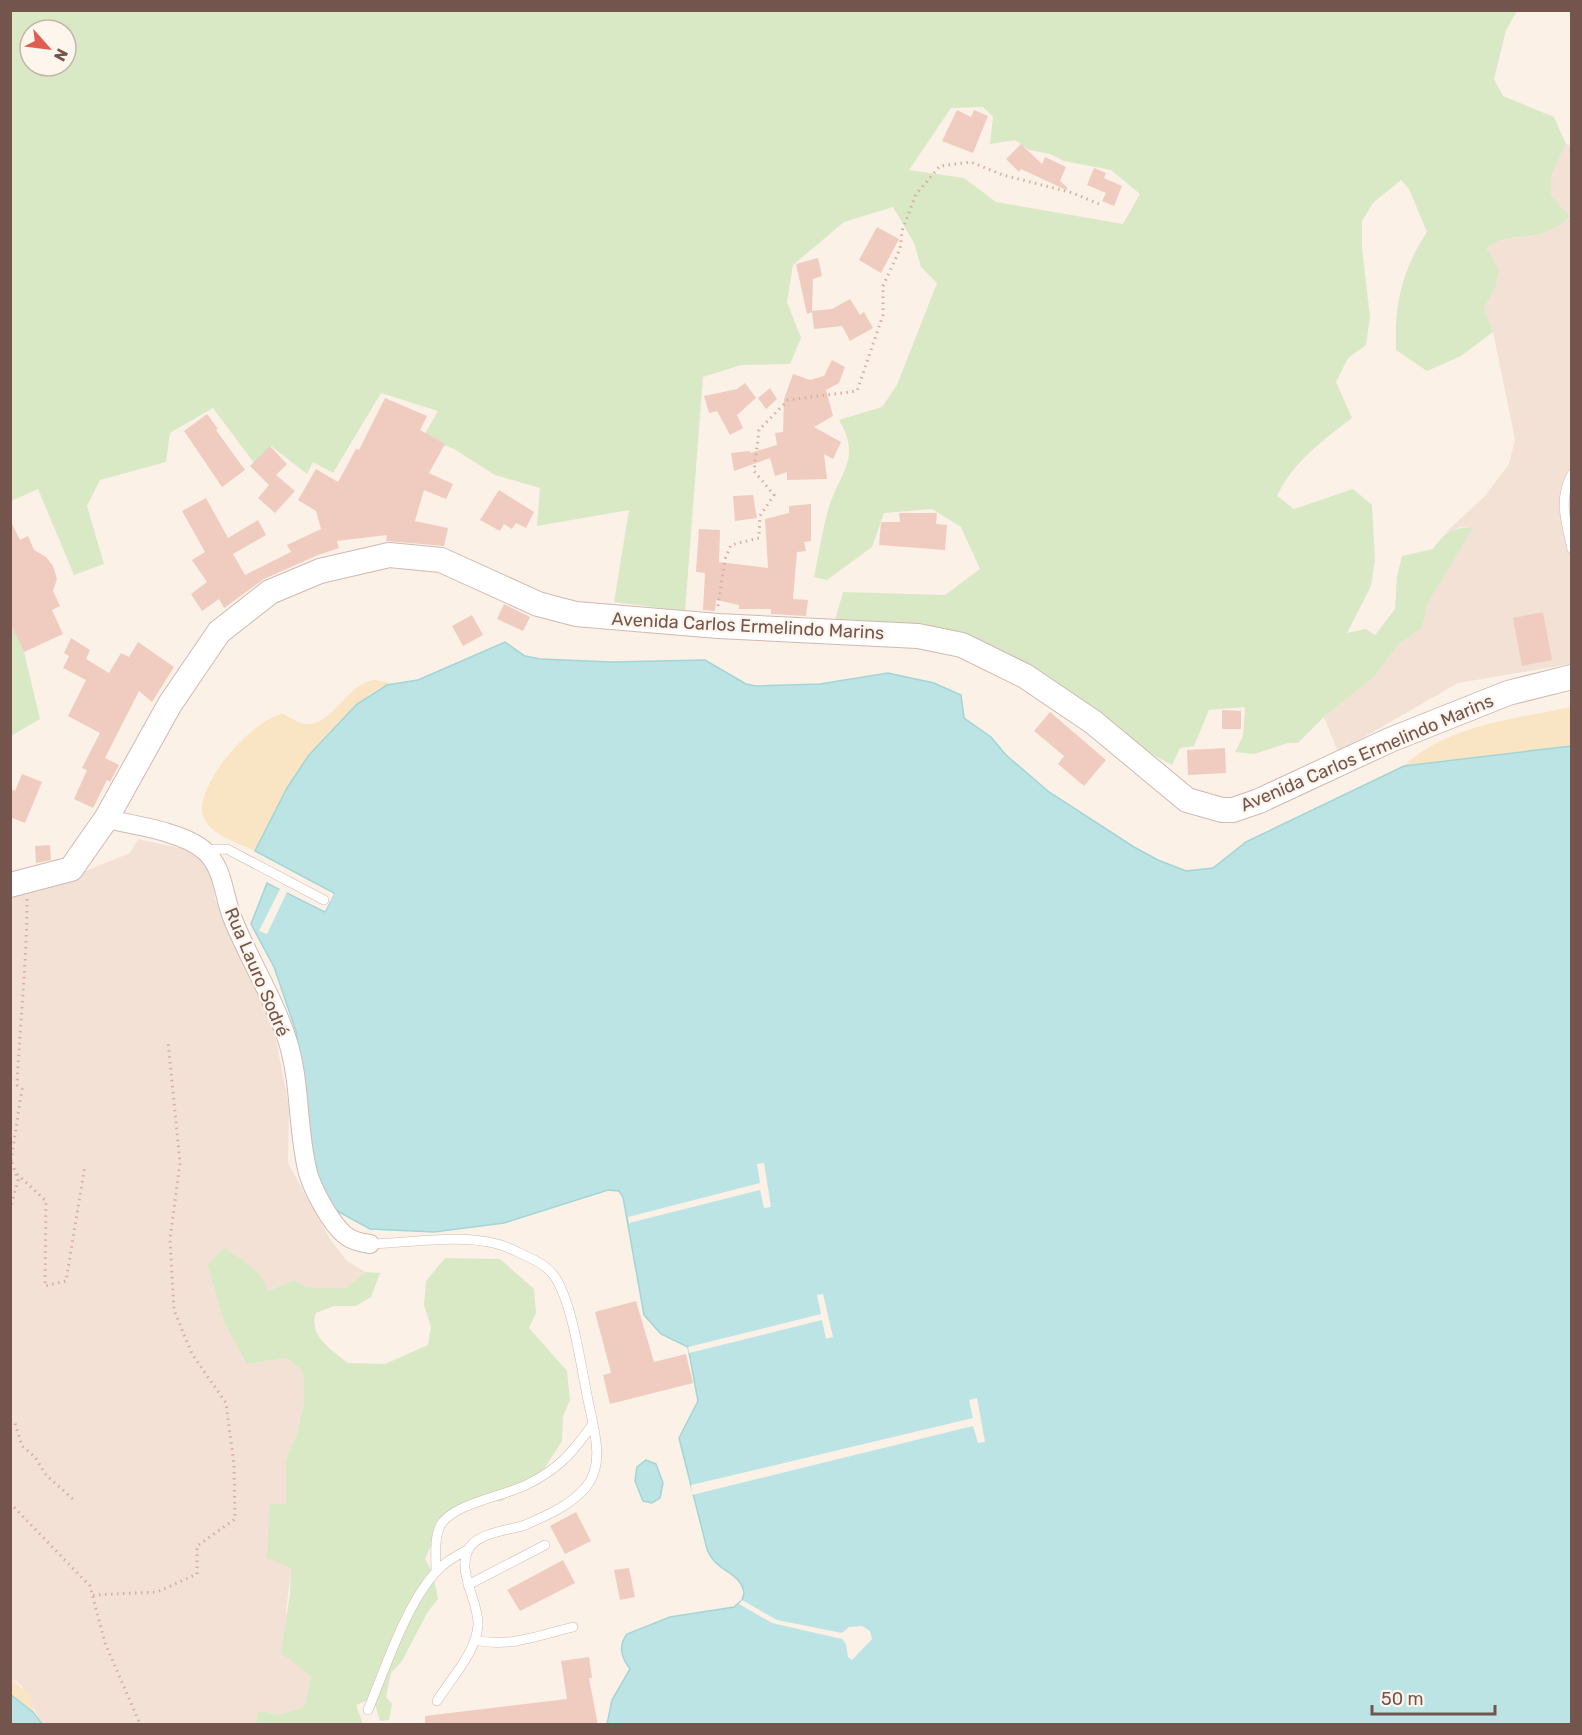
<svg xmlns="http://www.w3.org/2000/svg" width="1582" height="1735" font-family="Rubik,sans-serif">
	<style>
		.residential { fill: #f3e1d6 }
		.green { fill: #d9e9c6; fill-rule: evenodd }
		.sand { fill: #f9e5c4 }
		.water { fill: #bce4e4; stroke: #a3d5d6; stroke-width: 1.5 }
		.pier { fill: #fbf1e7 }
		.building { fill: #f0ccc0 }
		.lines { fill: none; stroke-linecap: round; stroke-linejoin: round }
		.service-casing { stroke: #cfb9b1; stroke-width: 10 }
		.minor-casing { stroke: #cfb9b1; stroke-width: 20 }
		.tertiary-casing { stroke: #cfb9b1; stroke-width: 26 }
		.path { stroke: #d5afa3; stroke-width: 3; stroke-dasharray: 1.5 4.5; stroke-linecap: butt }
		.service { stroke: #fff; stroke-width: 9 }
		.minor { stroke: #fff; stroke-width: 18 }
		.tertiary { stroke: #fff; stroke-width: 24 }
		.labels { text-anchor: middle; stroke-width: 4.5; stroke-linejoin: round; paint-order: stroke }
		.street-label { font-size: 18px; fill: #74554d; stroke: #fef5ed }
	</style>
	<rect width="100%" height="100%" fill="#fbf1e7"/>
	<path class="residential" d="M1566 144 1571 145V664L1458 683 1338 752 1324 717 1376 675 1398 645 1422 628 1428 603 1472 528 1460 527 1445 533 1485 496 1509 464 1515 439 1493 332 1484 309 1495 288 1487 250 1497 239 1530 237 1570 218 1551 195V176Z
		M138 839 184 849 209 861 215 899 274 1029 289 1107 288 1163 330 1239 346 1260 365 1272 346 1288 308 1287 294 1280 266 1291 207 1265 225 1325 247 1364 287 1358 303 1372 304 1401 297 1433 286 1460V1504L291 1568 286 1613 311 1675 304 1707 278 1715 264 1711 257 1713 256 1724H42L22 1686 11 1678 10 893 41 889 130 853Z"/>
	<path class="green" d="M11 11H1517L1506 30 1494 79 1503 96 1554 117 1566 144 1551 176V195L1570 217C1558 227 1547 233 1531 236 1512 240 1503 234 1487 249L1499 270 1495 288 1484 309 1493 332 1461 356 1427 371 1396 350C1394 306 1402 269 1427 232L1409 189 1401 180 1373 203 1362 221V248L1370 317 1366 345 1348 358 1336 382 1352 418C1323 440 1293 462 1277 496L1294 509 1353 489 1372 505 1375 560 1371 586 1347 633 1366 629 1375 635 1395 609 1397 577 1402 556 1433 549C1444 533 1452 526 1473 528L1428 603 1422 628 1398 645 1376 675 1324 717 1298 743H1288L1254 754 1235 752 1243 736 1245 707 1209 710 1194 746 1180 748 1172 765 1150 753 1095 710 1014 658 833 627 843 592 945 595 980 569 961 527 932 509 884 513 872 547 827 580 814 577C819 554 822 530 829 507 840 472 862 458 839 420L882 407 897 385 937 283 921 267 914 243 893 207 844 222 793 265 787 302 801 338 790 364 741 365 703 377 685 611 614 602 629 510 537 526 540 488 495 475 454 449 423 437 438 411 381 393 333 473 313 462 307 474 271 446 254 463 213 408 170 433 166 462 100 480 87 506 104 564 74 575 38 489 11 501ZM30 30H66V66H30ZM983 107 993 117 990 144 1015 140 1029 150 1050 154 1064 161 1111 170 1140 194 1123 224 996 202 964 178 909 170 951 108Z
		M10 623 24 652 40 719 11 736Z
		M224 1248C239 1258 265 1272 267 1291L294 1280 308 1287 346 1288 365 1272 380 1273 371 1297 356 1306H334L316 1313C308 1336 332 1350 348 1363L385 1364 428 1345 431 1327 424 1305 426 1281 445 1258 500 1259 534 1289 536 1313 529 1328 567 1371 570 1400 563 1416 562 1441 544 1469 502 1501 480 1502 459 1509 439 1528 425 1559 433 1573 438 1599 427 1613 402 1661 391 1673 386 1697 392 1704 389 1720 380 1721 373 1698 356 1705 363 1724H256L257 1713 264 1711 278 1715 304 1707 311 1676 281 1653 290 1594 291 1568 267 1558 270 1504H286V1460L297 1433 304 1402 303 1372 287 1358 247 1364 225 1325 207 1265Z"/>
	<path class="sand" d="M375 680 393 684C377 686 363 699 351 710 302 757 286 793 255 851 238 843 210 835 203 816 193 787 254 717 283 714 290 717 297 723 305 724 332 728 347 682 375 680Z
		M1571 707V746L1404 766C1446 725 1516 719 1571 707Z
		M10 1678 30 1695 34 1713 11 1694Z"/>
	<path class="water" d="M505 642 525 656 540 659 611 662 705 660 746 684 756 686 820 684 888 673 934 683 961 695 964 718 991 737 1006 755 1049 792 1134 847 1158 860 1186 871 1213 868 1246 842 1404 766 1571 746V1724H607L612 1700 630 1669C621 1657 618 1646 627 1634L670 1617 734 1607 742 1600 744 1593C741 1571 716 1573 707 1549L679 1438 698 1401 688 1347 661 1334 644 1315 623 1197 619 1191 608 1190 504 1223 434 1232 370 1229 328 1206 314 1182 296 1031 274 967 251 924 267 883 325 912 334 893 255 851 287 788 309 755 357 704 387 685 418 680Z
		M646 1460 656 1464 663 1483 660 1498 652 1503 643 1501 635 1481 637 1467Z
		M10 1694 34 1713 42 1724H11Z"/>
	<path class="pier" d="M256 855 334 894 325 911 287 892 267 934 259 931 280 889 265 881 323 908 330 894Z
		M764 1163 771 1207 764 1208 760 1190 629 1223 628 1217 760 1183 757 1164Z
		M823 1294 833 1337 826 1339 822 1320 689 1353 688 1347 821 1314 817 1295Z
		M977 1398 985 1442 978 1443 973 1426 692 1495 691 1485 973 1418 969 1400Z
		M742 1600 777 1620 842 1633 849 1627 862 1626 870 1631 872 1639 852 1660 848 1657 846 1644 842 1639 772 1623 739 1604Z"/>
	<path class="building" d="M957 110 971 117 974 110 988 116 973 153 942 141Z
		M1021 144 1042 164 1045 157 1066 167 1060 181 1068 188 1066 190 1021 169 1019 172 1006 159Z
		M1094 168 1106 173 1104 178 1122 186 1114 206 1102 201 1106 193 1087 185Z
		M877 227 899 239 881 273 859 260Z
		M818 258 822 276 813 279 812 311 832 309 850 299 860 315 864 312 873 328 850 341 842 326 814 329 812 312 807 314 796 264Z
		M832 360 845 367 839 383 826 390 833 416 814 427 841 442 833 459 824 454 827 479 787 480V472L775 476 770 458 734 471 731 453 750 451V453L777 445 775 433 783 432 784 399 793 374 810 380 824 376Z
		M745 383 756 398 737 415 743 428 730 435 717 411 709 413 704 396 737 389Z
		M770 388 777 399 766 409 758 398Z
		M385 398 427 416 420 430 445 444 429 473 453 484 446 499 424 490 415 521 448 528 444 546 386 541 387 535 337 541 339 548 318 555 264 579 224 608 219 599 202 611 191 594 207 582 192 560 205 552 182 511 206 498 228 538 258 520 266 535 233 554 245 575 291 552 287 545 321 529 316 511 298 500 316 469 338 482 356 449 359 450Z
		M207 414 218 429 216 430 245 470 222 487 184 431Z
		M270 446 287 464 276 475 295 491 275 513 258 498 269 485 250 466Z
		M499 490 534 512 526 528 516 523 512 529 504 524 500 531 480 520Z
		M753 495 757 518 735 521 733 496Z
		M811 504V541L804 542 806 551 797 552 793 599 808 600 806 616 771 614V609H739V605L716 600 715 611 703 610 705 573 696 572 699 529 720 530 719 562 768 568 765 519 789 513V506Z
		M899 513H937L936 524 947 525 945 550 879 545 881 522H900Z
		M10 520 20 540 28 536 34 550 46 557 53 566 57 579 53 591 60 606 52 610 63 634 24 652 10 623Z
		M504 604 530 617 523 631 497 619Z
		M1543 612 1552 660 1522 666 1513 618Z
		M472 615 483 635 463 646 452 626Z
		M71 638 90 650 86 659 109 673 121 653 129 657 138 642 174 667 152 702 139 691 105 758 119 765 110 782 107 780 93 808 74 799 87 770 82 768 100 733 68 716 86 680 63 668 69 656 64 653Z
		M1222 710 1241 711V729H1222Z
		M1050 712 1106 760 1084 786 1058 764 1064 756 1034 731Z
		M1225 748 1226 773 1188 775 1187 750Z
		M22 774 42 782 25 823 10 817V789L15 791Z
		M50 845 51 860 36 863 35 846Z
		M636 1301 654 1362 686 1354 693 1383 610 1404 603 1375 611 1373 595 1312Z
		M576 1512 591 1541 565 1554 550 1526Z
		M563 1560 575 1583 520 1611 507 1590Z
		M629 1568 635 1597 620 1600 614 1570Z
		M589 1657 592 1678H589L598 1725H425V1716L567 1699 561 1661Z"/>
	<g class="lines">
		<g class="service-casing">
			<path id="service" d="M1572 474C1558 499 1566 522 1572 549
				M204 850 227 849 324 900
				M370 1244C408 1243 461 1234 497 1244 507 1246 517 1252 526 1256 538 1261 548 1267 555 1277 573 1305 581 1367 588 1400 593 1427 606 1463 586 1487 571 1505 546 1516 525 1525 508 1531 477 1532 468 1550 457 1574 479 1601 478 1625 476 1653 451 1678 437 1701
				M436 1572C436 1557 434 1539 440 1526 451 1504 504 1496 526 1485 559 1469 572 1453 593 1424
				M468 1585 545 1545
				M475 1640C509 1648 540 1635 573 1627
				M368 1710C385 1669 406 1605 435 1573 444 1562 457 1555 469 1549"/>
		</g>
		<g class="minor-casing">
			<path id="minor" d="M106 819C134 825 184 832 205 851 224 869 223 894 232 917 249 960 274 998 288 1042 301 1085 297 1130 308 1173 313 1190 331 1224 345 1235 352 1241 362 1243 370 1244"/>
		</g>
		<g class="tertiary-casing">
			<path id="tertiary" d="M10 885 71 869 106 819 170 704 219 632 270 592 320 571 389 555 441 560 538 604 576 614 718 626 918 636 962 645 1025 676 1093 722 1187 800 1222 810H1233L1259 801 1390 740 1508 693 1572 677"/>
		</g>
		<path class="path" d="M718 606 725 559 731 545 759 538 760 516 774 495 754 471 759 430 788 400 857 391 883 315V286L900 249 902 231 916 194 940 166 971 162 1003 175 1073 193 1099 204
			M11 1161 22 1089 17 1085C20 1022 27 961 27 899
			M17 1174 46 1201 45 1286 66 1281 85 1165
			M10 1210 18 1180 11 1160
			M10 1425 15 1423 22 1446 35 1457 46 1475 75 1501
			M10 1503 90 1586 105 1643 140 1724
			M93 1595 157 1592 197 1574V1546L235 1519 234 1465 226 1403 192 1354 174 1310 170 1239 180 1163 168 1041"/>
		<use href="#service" class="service"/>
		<use href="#minor" class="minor"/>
		<use href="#tertiary" class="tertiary"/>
	</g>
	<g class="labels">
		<g class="street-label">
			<text transform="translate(748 626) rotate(3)" y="6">Avenida Carlos Ermelindo Marins</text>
			<text transform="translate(1367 753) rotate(-23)" y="6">Avenida Carlos Ermelindo Marins</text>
			<text transform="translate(257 972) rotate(67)" y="6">Rua Lauro Sodré</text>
		</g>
	</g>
	<rect width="1582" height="1735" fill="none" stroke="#74554d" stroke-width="24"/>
	<g transform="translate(48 48) rotate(118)"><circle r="28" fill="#fef5ed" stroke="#c7b5ad" stroke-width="1.5"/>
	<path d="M0-4.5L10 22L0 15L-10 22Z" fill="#df5d53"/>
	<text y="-9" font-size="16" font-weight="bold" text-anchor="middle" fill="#74554d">N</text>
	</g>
	<path d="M1372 1705v9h123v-9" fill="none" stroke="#74554d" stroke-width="3"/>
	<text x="1381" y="1705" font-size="18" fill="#74554d" stroke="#fef5ed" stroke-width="4.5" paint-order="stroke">50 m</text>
</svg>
